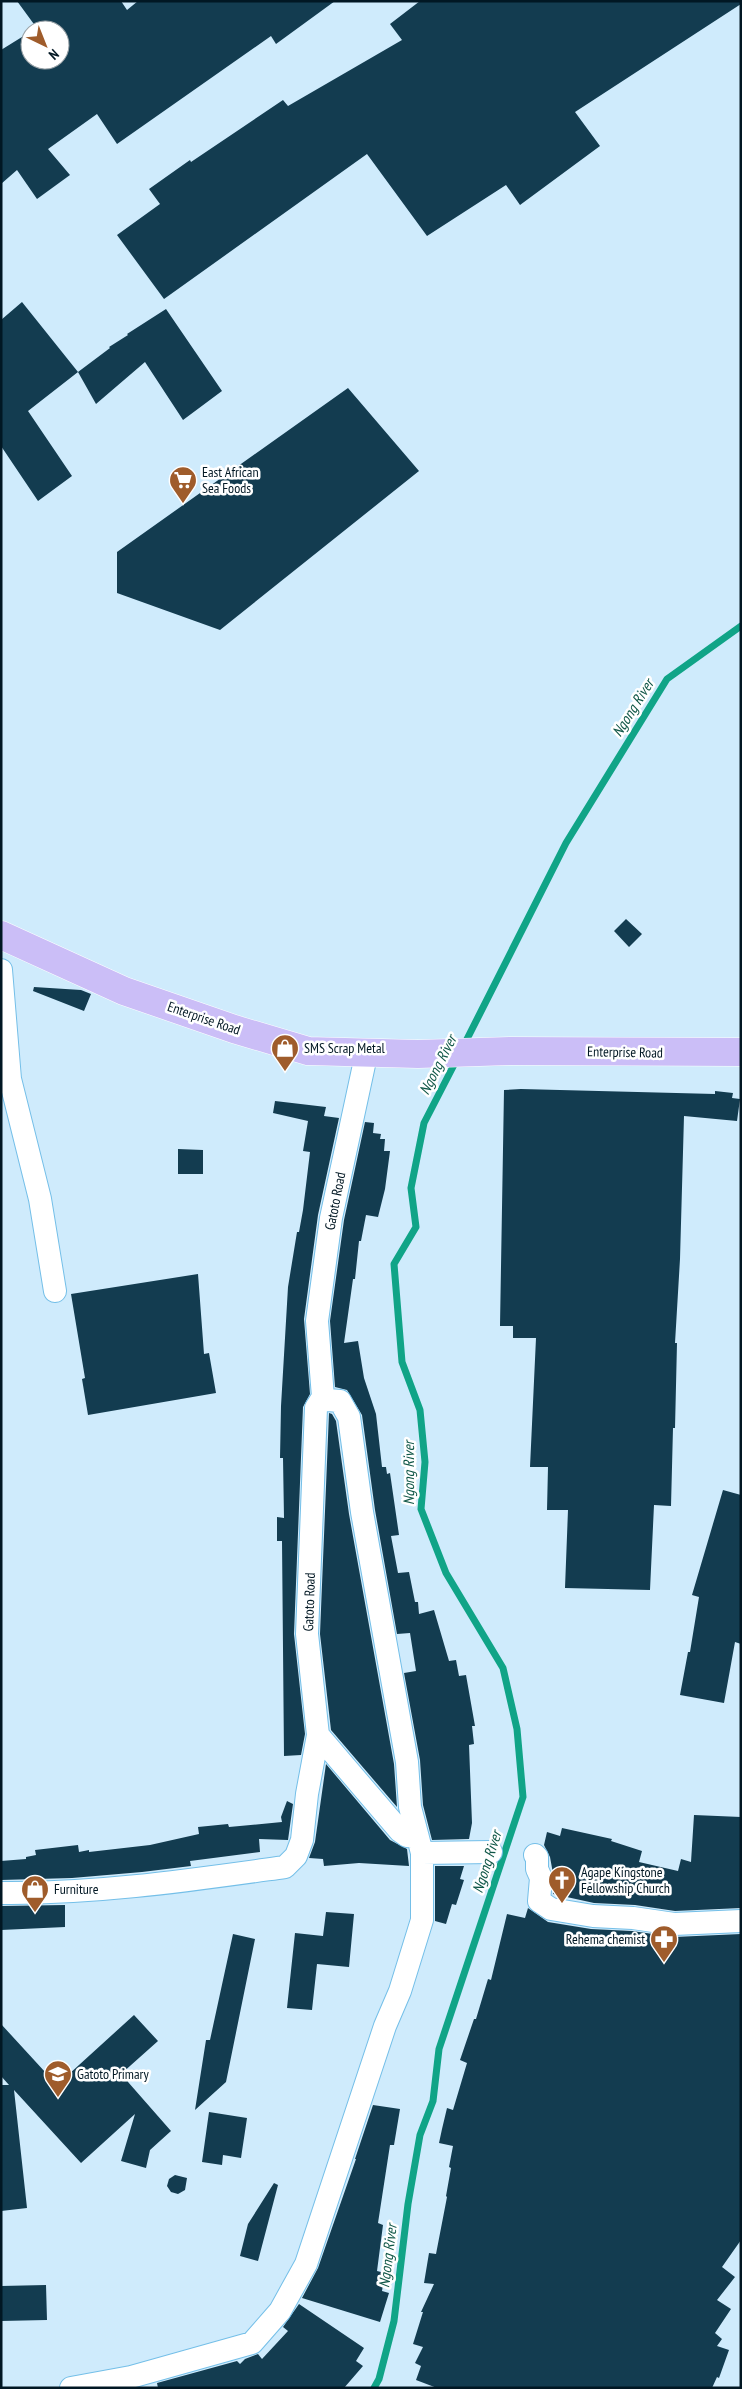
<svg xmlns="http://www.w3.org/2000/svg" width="742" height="2389" font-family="'PT Sans Narrow',sans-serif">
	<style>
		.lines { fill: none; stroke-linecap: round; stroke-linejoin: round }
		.stream { stroke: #10a487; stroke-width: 7 }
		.building { fill: #133c50 }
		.minor-casing { stroke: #74bfe8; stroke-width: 24 }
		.major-casing { stroke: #fff; stroke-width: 29 }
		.minor { stroke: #fff; stroke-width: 22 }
		.major { stroke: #cbbef7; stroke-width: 28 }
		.labels { text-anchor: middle; stroke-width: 5; stroke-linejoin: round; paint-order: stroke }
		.poi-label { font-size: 14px; fill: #011723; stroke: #fff; text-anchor: start }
		.street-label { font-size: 14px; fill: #011723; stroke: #fff }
		.water-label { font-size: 15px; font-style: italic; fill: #105747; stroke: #fff }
	</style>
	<rect width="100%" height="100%" fill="#cfebfc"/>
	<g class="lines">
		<path class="stream" d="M463 1047 566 843 667 679 741 626
			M374 2388 379 2379 394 2321 408 2204 420 2135 433 2101 439 2049 523 1797 517 1729 503 1668 446 1573 421 1509 425 1462 420 1410 402 1362 394 1264 416 1227 411 1188 424 1123 457 1059"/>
	</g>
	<path class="building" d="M17 1H121L127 10 138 1H335L276 44 271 36 117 144 97 114 48 149 70 175 37 199 17 170 1 184V50L30 32V60H60V30H32L36 27Z
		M420 1H741V4L575 112 600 146 520 205 506 185 427 236 367 154 164 299 117 235 160 204 149 189 190 160 191 162 283 100 288 106 402 40 390 24Z
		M22 302 78 372 28 411 72 476 38 501 1 446V320Z
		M166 309 222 391 183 420 145 362 96 404 78 372 110 348 109 347 128 335 127 334Z
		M348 388 419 471 220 630 117 593V552Z
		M626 919 642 934 629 947 614 931Z
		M34 987 81 990 91 994 84 1011 33 991Z
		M521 1089 715 1094V1091L733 1093 732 1098 740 1099 737 1121 684 1116 680 1259 675 1343H677L675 1428H673L671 1506 654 1505 650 1590 565 1588 568 1510H547L548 1467H530L536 1338H513V1326H500L504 1090Z
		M275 1101 326 1107 324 1116 339 1118 318 1215 304 1319 310 1394 303 1407 294 1634 305 1734 301 1755 284 1756 282 1541H277V1517L284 1518 283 1458H280L281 1406 288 1287 297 1232H299L303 1210 310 1152 303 1151 308 1121 273 1113Z
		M365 1122 374 1123 373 1133 381 1134 380 1139H385L384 1151H390L385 1189 378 1217 366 1215 361 1241H359L355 1279H353L344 1343 358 1341 364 1378 376 1414 382 1467H386L387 1474 390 1473 399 1535 391 1536 398 1573 409 1572 415 1602H418L419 1614 434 1610 449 1661 456 1660 459 1676 466 1675 475 1726H472L474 1744 469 1745 472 1823 469 1839 432 1840 423 1805 420 1760 404 1673 416 1671 410 1633 397 1634 375 1510 362 1415 347 1390 335 1387 330 1321 344 1220Z
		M178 1149 203 1150V1174H178Z
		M198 1274 204 1354 209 1353 216 1393 88 1415 82 1379 85 1378 71 1294Z
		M329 1413 332 1414 336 1421 349 1514 394 1764 397 1807 331 1730 320 1634Z
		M723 1490 741 1495V1644L735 1642 724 1703 680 1695 688 1652H690L699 1597 692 1595Z
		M326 1764 390 1840 407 1849 409 1866 359 1863 324 1866 323 1859 309 1858 315 1842Z
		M287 1801 293 1804 288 1840 259 1839 260 1852 190 1861 191 1866 142 1872 72 1878 1 1880V1861L26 1859V1857L36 1855 35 1850 78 1845 79 1852 89 1850V1852L150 1845 199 1834 198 1827 228 1824 229 1827 282 1822 281 1817Z
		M694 1815 741 1817V1908L675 1911 635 1905 594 1903 553 1894 554 1879 550 1857 544 1845 547 1832 560 1836 562 1828 612 1839 611 1841 642 1851 639 1862 678 1871 681 1859 691 1862Z
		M435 1866H464L460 1879 464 1880 456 1905 452 1904 446 1924 435 1921Z
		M65 1905V1927L1 1930V1906Z
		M528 1908 548 1922 591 1929 632 1931 674 1937 741 1934V2240L722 2267 735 2277 717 2300 731 2309 715 2333 722 2339 717 2346 729 2350 719 2378 717 2377 712 2388H437L416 2380 421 2366 415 2363 423 2347 413 2344 423 2312H421L434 2284 424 2283 429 2253 436 2254 447 2197 446 2196 451 2168 449 2167 453 2146 439 2143 442 2129 447 2108 453 2110 467 2063 460 2060 474 2019H476L488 1979 491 1980 507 1914 525 1918Z
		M326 1912 354 1914 349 1967 317 1964 312 2010 287 2008 295 1933 323 1936Z
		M233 1934 255 1939 226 2082 195 2110 206 2040H210Z
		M134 2015 158 2041 121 2074 171 2131 150 2150 146 2168 121 2161 135 2114 81 2163 14 2090 27 2208 1 2211V2085H9L1 2076V2024L57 2085Z
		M373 2105 400 2109 394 2145H390L378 2223 383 2225 377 2271 385 2273 382 2291 389 2293 380 2322 302 2298 318 2268 356 2159H355Z
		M209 2112 247 2118 241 2158 223 2155 222 2165 202 2162Z
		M175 2175 187 2178 185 2190 178 2194 171 2192 167 2186 169 2179Z
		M274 2183 278 2185 258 2261 240 2256 248 2224Z
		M46 2285 47 2320 1 2321V2286Z
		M299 2304 364 2348 356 2361 363 2366 344 2388H158L157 2383 237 2361 240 2364 245 2359 258 2354 262 2359 288 2331 283 2327Z"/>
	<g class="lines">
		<g class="minor-casing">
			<path id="minor" d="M1 970 10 1079 40 1199 55 1291
				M318 1735 400 1831 407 1836 418 1837
				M422 1853 491 1852
				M535 1855 537 1857V1869L541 1878 539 1901 551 1909 593 1916 633 1918 674 1924 741 1921
				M1 1893C97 1894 191 1880 285 1867L296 1856 302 1840 307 1794 318 1735 307 1634 316 1408 323 1397 317 1321 331 1218 367 1051
				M71 2388 131 2377 252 2343 280 2311 306 2264 385 2026 400 1991 422 1920V1853L410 1807 407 1762 362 1512 349 1417 340 1401 328 1400 323 1397"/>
		</g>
		<g class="major-casing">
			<path id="major" d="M1 935 124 991 234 1029 308 1051 418 1054 510 1051 741 1052"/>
		</g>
		<use href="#minor" class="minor"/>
		<use href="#major" class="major"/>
	</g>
	<defs>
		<g id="supermarket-pin" transform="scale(1.4375)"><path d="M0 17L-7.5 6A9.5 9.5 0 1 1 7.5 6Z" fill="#9f5c2b" stroke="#fff"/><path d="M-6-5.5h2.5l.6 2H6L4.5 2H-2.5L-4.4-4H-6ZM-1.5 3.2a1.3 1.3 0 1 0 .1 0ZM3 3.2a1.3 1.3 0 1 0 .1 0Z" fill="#fff"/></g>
		<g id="shop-pin" transform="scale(1.4375)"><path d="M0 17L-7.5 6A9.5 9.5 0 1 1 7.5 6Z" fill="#9f5c2b" stroke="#fff"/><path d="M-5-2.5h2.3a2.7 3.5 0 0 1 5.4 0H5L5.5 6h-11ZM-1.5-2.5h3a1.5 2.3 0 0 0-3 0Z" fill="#fff"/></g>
		<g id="church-pin" transform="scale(1.4375)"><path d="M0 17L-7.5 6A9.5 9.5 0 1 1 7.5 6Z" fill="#9f5c2b" stroke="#fff"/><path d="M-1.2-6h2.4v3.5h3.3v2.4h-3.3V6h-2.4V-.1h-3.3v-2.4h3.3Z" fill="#fff"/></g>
		<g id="pharmacy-pin" transform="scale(1.4375)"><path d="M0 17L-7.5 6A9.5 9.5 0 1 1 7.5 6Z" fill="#9f5c2b" stroke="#fff"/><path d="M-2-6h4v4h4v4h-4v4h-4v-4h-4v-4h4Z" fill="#fff"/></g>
		<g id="school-pin" transform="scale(1.4375)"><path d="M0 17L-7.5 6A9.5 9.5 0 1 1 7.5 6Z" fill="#9f5c2b" stroke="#fff"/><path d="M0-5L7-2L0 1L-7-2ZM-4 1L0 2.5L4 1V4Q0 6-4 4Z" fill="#fff"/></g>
	</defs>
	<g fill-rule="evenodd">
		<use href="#supermarket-pin" x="183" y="480"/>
		<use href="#shop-pin" x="285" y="1048"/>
		<use href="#church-pin" x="562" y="1880"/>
		<use href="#shop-pin" x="35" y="1889"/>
		<use href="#pharmacy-pin" x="664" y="1939"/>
		<use href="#school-pin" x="58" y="2074"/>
	</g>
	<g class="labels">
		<g class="poi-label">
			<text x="202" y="477">East African<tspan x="202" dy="16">Sea Foods</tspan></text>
			<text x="304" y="1053">SMS Scrap Metal</text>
			<text x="581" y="1877">Agape Kingstone<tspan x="581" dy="16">Fellowship Church</tspan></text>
			<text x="54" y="1894">Furniture</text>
			<text x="645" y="1944" text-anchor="end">Rehema chemist</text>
			<text x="77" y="2079">Gatoto Primary</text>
		</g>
		<g class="street-label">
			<text transform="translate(204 1018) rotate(19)" y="5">Enterprise Road</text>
			<text transform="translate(625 1052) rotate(1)" y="5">Enterprise Road</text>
			<text transform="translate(335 1201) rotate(-79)" y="5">Gatoto Road</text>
			<text transform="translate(309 1602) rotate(-88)" y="5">Gatoto Road</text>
		</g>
		<g class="water-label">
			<text transform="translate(633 708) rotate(-58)" y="5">Ngong River</text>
			<text transform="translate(438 1065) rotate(-63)" y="5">Ngong River</text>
			<text transform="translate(409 1473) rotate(-90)" y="5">Ngong River</text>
			<text transform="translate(487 1862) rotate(-72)" y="5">Ngong River</text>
			<text transform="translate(388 2256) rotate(-83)" y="5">Ngong River</text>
		</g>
	</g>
	<rect width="742" height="2389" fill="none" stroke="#011723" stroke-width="5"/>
	<g transform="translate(45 45) rotate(137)"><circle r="24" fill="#ffffff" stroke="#99a2a7"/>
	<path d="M0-4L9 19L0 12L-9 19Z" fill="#9f5c2b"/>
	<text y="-8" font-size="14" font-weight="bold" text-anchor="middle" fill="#011723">N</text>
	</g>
</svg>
